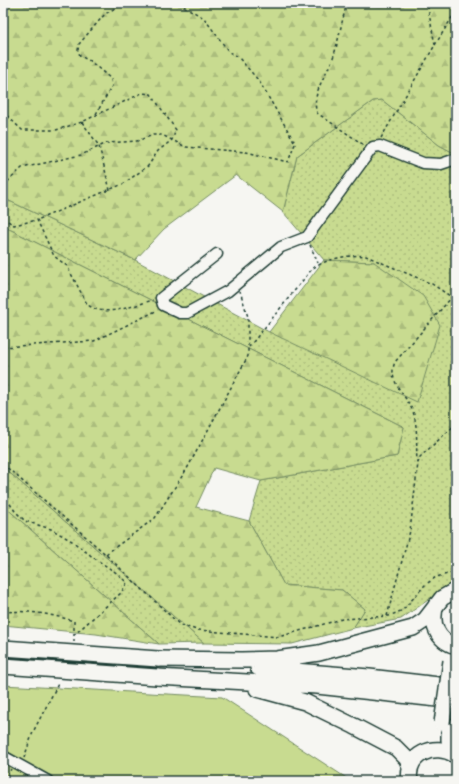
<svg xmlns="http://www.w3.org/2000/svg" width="459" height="784" font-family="Delius,sans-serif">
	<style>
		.grass { fill: url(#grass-dots); stroke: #748c62 }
		.forest { fill: url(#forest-firs); stroke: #748c62 }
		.park { fill: #c8db90; stroke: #748c62 }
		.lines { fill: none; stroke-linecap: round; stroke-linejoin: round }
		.minor-casing { stroke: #1f3d34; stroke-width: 13 }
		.highway-casing { stroke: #1f3d34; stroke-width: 18 }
		.path { stroke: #1f3d34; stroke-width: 1.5; stroke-dasharray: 3 3; stroke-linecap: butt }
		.minor { stroke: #f6f6f2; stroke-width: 10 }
		.highway { stroke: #f6f6f2; stroke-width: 15 }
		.highway-bridge-casing { stroke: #1f3d34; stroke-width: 18; stroke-linecap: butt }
		.highway-bridge { stroke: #f6f6f2; stroke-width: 15 }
	</style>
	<defs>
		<pattern id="grass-dots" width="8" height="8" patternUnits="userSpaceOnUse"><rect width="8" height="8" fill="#c8db90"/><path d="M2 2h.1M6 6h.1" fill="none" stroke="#abbd7d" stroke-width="1.8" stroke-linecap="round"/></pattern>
		<pattern id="forest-firs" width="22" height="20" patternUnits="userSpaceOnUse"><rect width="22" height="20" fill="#c8db90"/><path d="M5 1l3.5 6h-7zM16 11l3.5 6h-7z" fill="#abbd7d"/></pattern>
	</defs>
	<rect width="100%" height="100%" fill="#f6f6f2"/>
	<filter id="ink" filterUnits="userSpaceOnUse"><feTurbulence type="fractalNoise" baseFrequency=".025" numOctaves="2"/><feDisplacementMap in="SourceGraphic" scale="8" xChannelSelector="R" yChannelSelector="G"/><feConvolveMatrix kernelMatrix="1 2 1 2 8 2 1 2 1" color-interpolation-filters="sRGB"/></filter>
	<g filter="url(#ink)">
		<path class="grass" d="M382 100 439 145 456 154V584L448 586 401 619 353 628 365 609 342 590 284 585 249 521 261 481 397 456 404 427 3 226V198L135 260 269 332 374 262 324 260 283 212 297 156 373 101Z
			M3 467 204 643 159 644 3 505Z"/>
		<path class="forest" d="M3 3H456V154L439 145 382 100 373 101 297 156 283 212 236 175 164 229 135 260 3 198Z
			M3 226 404 427 397 456 261 481 214 468 196 507 249 521 284 585 342 590 365 609 353 628 292 644 204 643 3 467Z
			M324 260 374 262 423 296 440 325 417 402 269 332Z
			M3 505 159 644 96 634 3 625Z"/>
		<path class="park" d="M3 685 222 697 351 781H3Z"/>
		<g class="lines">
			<g class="minor-casing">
				<path id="minor" d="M217 254 161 298 163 305 180 313H187L228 291 281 247 307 237 373 147 380 146 423 163 441 164 456 159
					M3 756 48 781"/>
			</g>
			<g class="highway-casing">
				<path id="highway" d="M436 605C430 623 437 641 456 646
					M158 659 242 660 277 659 319 653 413 628 425 620 442 598 456 590
					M258 668 369 677 456 687
					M157 677 317 686 456 701
					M257 689 305 702 354 726 396 748 407 759 410 768
					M449 726V740L456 756
					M410 781C405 754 435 742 455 755"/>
			</g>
			<path class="path" d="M347 3C342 20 339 38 334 55 328 73 310 94 317 113L364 145
				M435 45 456 11
				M3 112 22 130H56L82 122 142 93 151 94 176 130 172 140 158 151 148 166 123 184 37 220
				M96 114 112 86 111 79 90 61 80 56 78 50 79 44 105 14 124 3
				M82 122 99 146 110 190
				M381 138 435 45 427 3
				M3 186 22 168 81 155 107 143 137 141 153 135H162L186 147 246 152 288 162 295 144 294 141 259 81 238 57 229 52 204 18 178 3
				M3 218 14 225 37 220 54 256 67 266 87 304C103 319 135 305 153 300
				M310 245 318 263
				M3 347 94 341 158 310
				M249 347 312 269C325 259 350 254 366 256L432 284 456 300
				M417 463C416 448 418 430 414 415 409 396 386 383 395 362L452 297
				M3 464 102 551 180 625 197 630 278 637 342 619 389 616 403 610 425 585 436 577 456 572
				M3 494 15 511 25 521 51 529 72 541 94 558 118 574 127 583 121 593 75 634
				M106 554 155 518 188 467 248 356V317L240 291
				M3 612C28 610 50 614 74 621V643
				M387 616 410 531 418 463 420 457 456 424
				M24 758 33 732 59 682
				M4 781 11 769"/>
			<use href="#minor" class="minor"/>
			<use href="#highway" class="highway"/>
			<g class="highway-bridge-casing">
				<path id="highway-bridge" d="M3 648 158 659
					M3 666 157 677
					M442 723 451 661"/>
			</g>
			<use href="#highway-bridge" class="highway-bridge"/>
		</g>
	</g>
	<rect width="459" height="784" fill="none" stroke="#f6f6f2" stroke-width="16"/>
	<rect x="8" y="8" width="443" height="768" fill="none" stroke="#1f3d34" stroke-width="1.5" filter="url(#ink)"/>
</svg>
